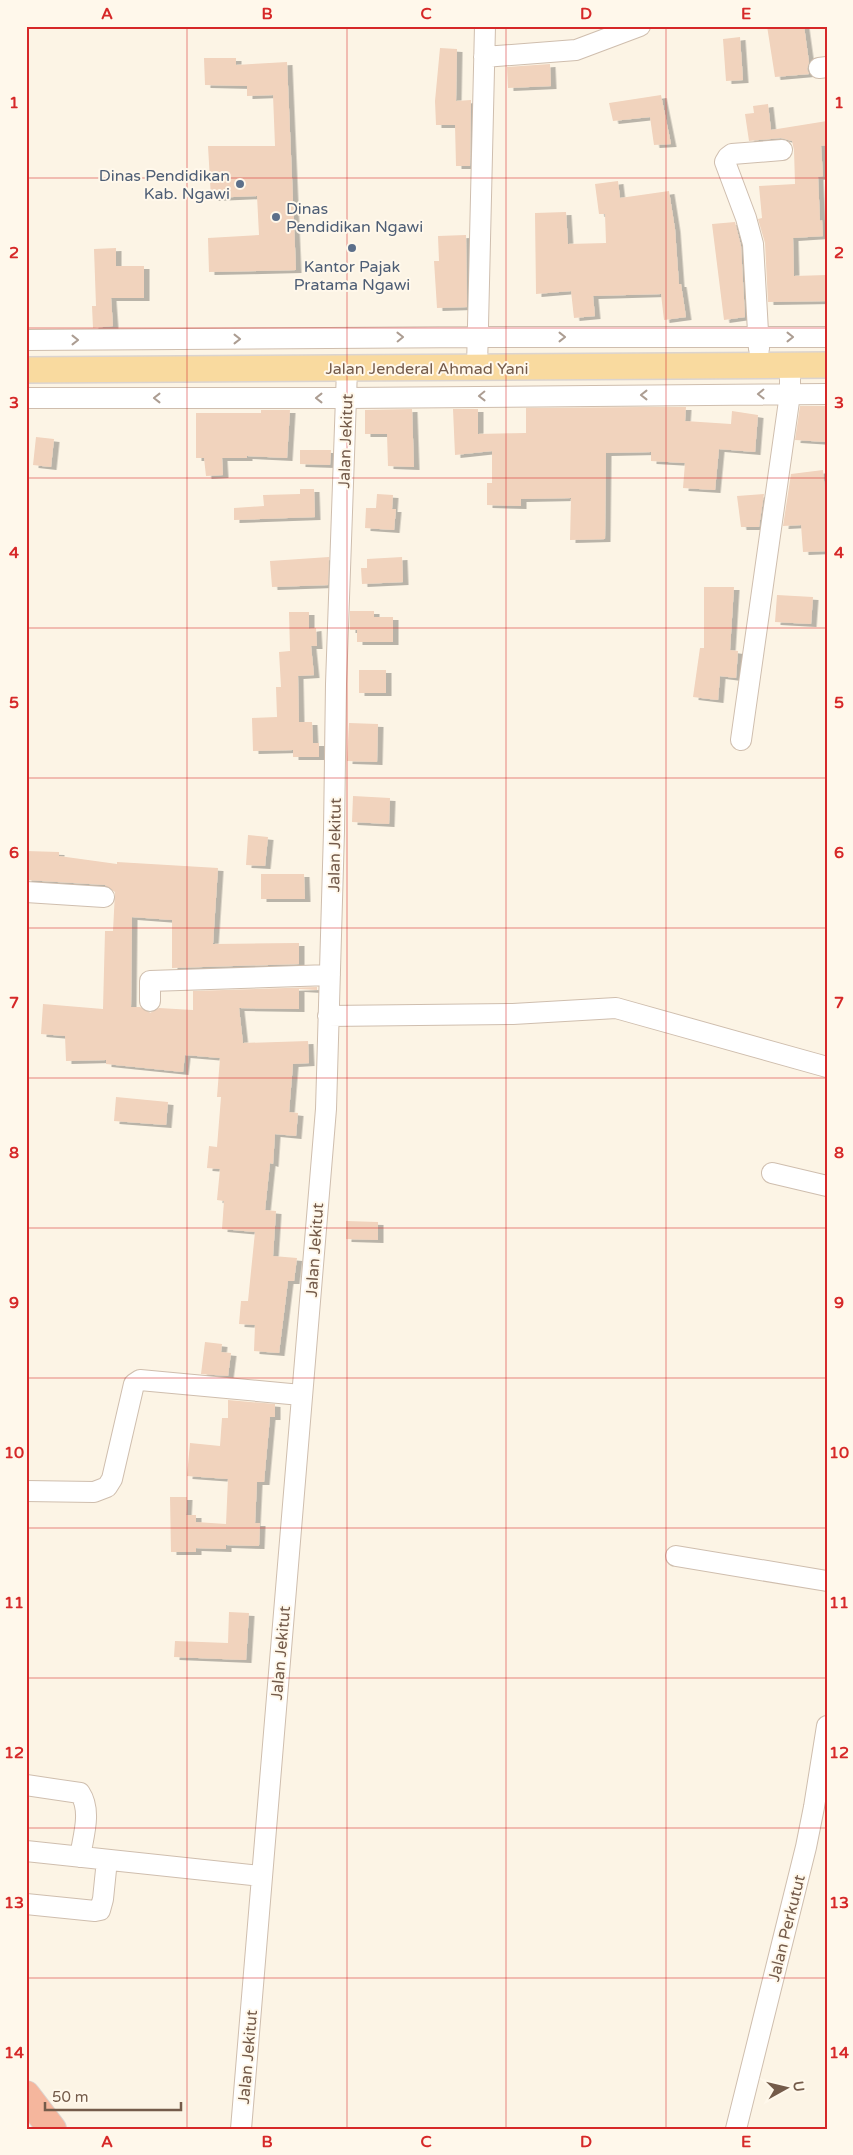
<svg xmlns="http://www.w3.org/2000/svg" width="853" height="2155" font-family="'Varela Round',sans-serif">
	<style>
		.building { fill: #f1d3bd; filter: url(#shadow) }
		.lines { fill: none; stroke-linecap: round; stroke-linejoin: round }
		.minor-casing { stroke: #cfbeae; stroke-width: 22 }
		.major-casing { stroke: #dbd4d0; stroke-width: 28 }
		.highway-casing { stroke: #dbd4d0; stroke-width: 30 }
		.minor { stroke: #fff; stroke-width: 20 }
		.major { stroke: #f9da9f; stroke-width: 25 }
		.highway { stroke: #f5b69d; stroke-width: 28 }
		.oneway { stroke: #ac9d92 }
		.grid { fill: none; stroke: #d62828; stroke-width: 1; stroke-opacity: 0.55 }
		.service-dot { fill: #5c6f8a; stroke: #fff8eb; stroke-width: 2 }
		.labels { text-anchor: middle; stroke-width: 4; stroke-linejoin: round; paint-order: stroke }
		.service-label { font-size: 16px; fill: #4e5e75; stroke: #fff8eb; text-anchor: end }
		.street-label { font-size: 16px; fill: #745b4a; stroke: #fff8eb }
		.neatline { fill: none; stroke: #d62828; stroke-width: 2 }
		.grid-label { font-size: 16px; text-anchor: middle; font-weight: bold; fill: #d62828 }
	</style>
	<defs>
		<filter id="shadow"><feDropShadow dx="5.5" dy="3" stdDeviation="0" flood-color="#0004"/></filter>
	</defs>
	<rect width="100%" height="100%" fill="#fcf4e5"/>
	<path class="building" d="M767 26H804L809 62 807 69 809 74 775 77Z
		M740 37 743 80 726 81 723 39Z
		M440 48 457 49 456 101 471 100 470 166H456L455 125H436L435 101Z
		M204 58H236V65L287 62 296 270 209 272 208 238 259 235 257 196 211 198 208 146H275L273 95 247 96V86L205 85Z
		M550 64 551 86 508 88 507 67Z
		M661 95 671 144 654 145 650 117 613 121 609 103Z
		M768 104 771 130 827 121V145L821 146 823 176 818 177 820 221 822 220 823 236 793 238 794 276 827 275V301L768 302 765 243 758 219 762 218 759 186 795 184 794 150 792 141 781 138 749 141 745 114 754 113 753 106Z
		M618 181 620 198 669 191 675 229 679 284H681L686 317 664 320 661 294 593 296 595 316 574 318 571 291 536 294 535 213 566 212 568 244 606 243 605 214H599L595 184Z
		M735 222 741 246 745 317 724 320 712 224Z
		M466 235 467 307 437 308 434 261H439L438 236Z
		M116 248V266H144V298H111L113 326 93 328 92 306H96L94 249Z
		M800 406H827V442L795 440Z
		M647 407H686L685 421 731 424 732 411 758 415 755 452 719 449 715 490 683 488 685 463 651 461V452L606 453 605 539 570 540 571 498 521 499V506L487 505V483H492V451L455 455 453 409H478V434L526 433V408Z
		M412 409 414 467 388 466 387 434H365V410Z
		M261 410H290L287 458 247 456V458H222L223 475 206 476 204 458H196V413H261Z
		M36 437 54 439 51 467 33 465Z
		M300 450H331L330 465 300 464Z
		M823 470 827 512V551L803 552 801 525 783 526 791 474Z
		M300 489H314L315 517 234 520V508L264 506 263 495 300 494Z
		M377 494 393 495 392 509H396L394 530 365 528 366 508H376Z
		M764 494 759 527H741L737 496Z
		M329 557 328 585 272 587 270 561Z
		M402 557 403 582 362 584 361 568H367V559Z
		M704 587H734L730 650 738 651 736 678 720 676 718 700 693 697 700 648H704Z
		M777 595 813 597 811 624 775 622Z
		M350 611H374V617H393V642H357V630H350Z
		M289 612H309V629L316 628 317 646H311L314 675 298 676 299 722H312L313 743H319V757H293V750L253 751 252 718 277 717 276 687H281L279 652 290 651Z
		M359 670H386V693H359Z
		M349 723 378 724 377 762 347 761Z
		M353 796 390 798 389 824 352 822Z
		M248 835 268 837 265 866 246 865Z
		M26 851 59 852V856L117 864V862L218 868 213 944 299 943V964L172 968V920L132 917 131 1007H140L150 1013 159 1008 193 1010V991L317 987V990L299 989V1009L239 1008 243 1043 308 1041 309 1063 293 1064 289 1112 298 1113 296 1136 275 1134 273 1164 270 1163 265 1210 276 1211 273 1256 297 1258 294 1281H288L279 1353 254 1351 255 1325 239 1324 241 1301H248L255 1232 222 1229 224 1201 217 1200 220 1169 207 1168 209 1146 217 1147 221 1097H217L220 1058 185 1055 183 1072 106 1064V1060L66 1061 65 1036 41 1034 43 1004 103 1009 105 931H113L115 892 105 885 26 880Z
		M261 874H304L305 899H261Z
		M116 1097 168 1102 166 1125 114 1121Z
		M346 1221 378 1222V1240L346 1239Z
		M205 1342 222 1344 221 1352 231 1353 228 1376 201 1374Z
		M228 1400 275 1404V1417H270L264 1482H257L255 1523H260L259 1546 226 1545V1549L196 1548V1552H171L170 1497H187L186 1515H196V1522L226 1524 228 1479 187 1476 190 1443 220 1446 222 1418H228Z
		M229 1612 249 1613 246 1660 174 1657 175 1641 228 1643Z"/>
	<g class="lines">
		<g class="minor-casing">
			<path id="minor" d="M484 57 576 50 640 26
				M819 68 827 67
				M26 340 477 337H827
				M759 349 753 244 746 218 725 162 728 157 732 154 782 150
				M477 368 485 26
				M26 398H347L827 394
				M741 740 790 394V365
				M26 892 104 897
				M150 1001V981L330 975
				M328 1016 513 1014 616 1008 827 1067
				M772 1173 827 1186
				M26 1491 94 1492 107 1487 112 1479 134 1384 140 1380 301 1395
				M676 1556 827 1581
				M26 1785 80 1793C92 1811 83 1837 80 1857
				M26 1851 261 1876
				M26 1904 95 1911 100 1910 103 1899 107 1860
				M241 2129 326 1109 334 831 336 684 347 369
				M736 2129 806 1847 814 1807 827 1726"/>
		</g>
		<g class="major-casing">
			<path id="major" d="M26 370 827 365"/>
		</g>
		<g class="highway-casing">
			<path id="highway" d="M26 2095 52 2129"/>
		</g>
		<use href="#minor" class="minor"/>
		<use href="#major" class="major"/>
		<use href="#highway" class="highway"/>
	</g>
	<defs><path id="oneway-chevron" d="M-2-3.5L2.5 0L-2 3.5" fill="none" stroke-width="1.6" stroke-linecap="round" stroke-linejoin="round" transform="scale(1.25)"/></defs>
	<g class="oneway">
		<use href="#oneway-chevron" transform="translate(400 337) rotate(-1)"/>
		<use href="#oneway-chevron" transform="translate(562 337)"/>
		<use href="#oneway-chevron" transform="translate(790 337)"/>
		<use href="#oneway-chevron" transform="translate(237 339)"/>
		<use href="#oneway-chevron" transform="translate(75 340)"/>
		<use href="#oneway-chevron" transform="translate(761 394) rotate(179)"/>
		<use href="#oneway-chevron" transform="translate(644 395) rotate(180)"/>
		<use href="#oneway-chevron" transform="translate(482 396) rotate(179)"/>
		<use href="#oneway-chevron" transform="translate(157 398) rotate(180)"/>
		<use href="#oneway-chevron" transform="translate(319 398) rotate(-180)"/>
	</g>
	<path class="grid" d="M187 26V2129M347 26V2129M506 26V2129M666 26V2129M26 178H827M26 328H827M26 478H827M26 628H827M26 778H827M26 928H827M26 1078H827M26 1228H827M26 1378H827M26 1528H827M26 1678H827M26 1828H827M26 1978H827"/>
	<g class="service-dot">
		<circle cx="240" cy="184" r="5"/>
		<circle cx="276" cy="217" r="5"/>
		<circle cx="352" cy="248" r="5"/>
	</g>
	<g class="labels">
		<g class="service-label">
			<text x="230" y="181">Dinas Pendidikan<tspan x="230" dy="18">Kab. Ngawi</tspan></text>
			<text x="286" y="214" text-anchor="start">Dinas<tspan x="286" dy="18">Pendidikan Ngawi</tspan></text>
			<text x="352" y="272" text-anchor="middle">Kantor Pajak<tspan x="352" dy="18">Pratama Ngawi</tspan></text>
		</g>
		<g class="street-label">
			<text x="427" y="374">Jalan Jenderal Ahmad Yani</text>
			<text transform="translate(345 441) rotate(-88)" y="6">Jalan Jekitut</text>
			<text transform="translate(334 845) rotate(-89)" y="6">Jalan Jekitut</text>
			<text transform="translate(314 1250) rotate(-86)" y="6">Jalan Jekitut</text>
			<text transform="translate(280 1653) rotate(-85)" y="6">Jalan Jekitut</text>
			<text transform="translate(786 1928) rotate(-76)" y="6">Jalan Perkutut</text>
			<text transform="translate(247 2057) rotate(-85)" y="6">Jalan Jekitut</text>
		</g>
	</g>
	<rect width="853" height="2155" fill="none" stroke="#fff8eb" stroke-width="55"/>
	<g transform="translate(786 2088) rotate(82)" stroke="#fff8eb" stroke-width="4" paint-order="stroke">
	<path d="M0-4L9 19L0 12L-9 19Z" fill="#745b4a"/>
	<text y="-8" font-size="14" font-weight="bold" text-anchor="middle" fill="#745b4a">U</text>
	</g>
	<path d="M45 2102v8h136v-8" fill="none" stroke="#745b4a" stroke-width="2.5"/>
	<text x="52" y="2102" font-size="15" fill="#745b4a" stroke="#fff8eb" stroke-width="4" paint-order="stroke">50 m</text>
	<rect x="28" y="28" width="798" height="2100" class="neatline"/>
	<g class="grid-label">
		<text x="107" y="19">A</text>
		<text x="267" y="19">B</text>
		<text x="426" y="19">C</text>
		<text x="586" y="19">D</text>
		<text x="746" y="19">E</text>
		<text x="14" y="108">1</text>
		<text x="839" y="108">1</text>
		<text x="14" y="258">2</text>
		<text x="839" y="258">2</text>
		<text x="14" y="408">3</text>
		<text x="839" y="408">3</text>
		<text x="14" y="558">4</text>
		<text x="839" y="558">4</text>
		<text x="14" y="708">5</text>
		<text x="839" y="708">5</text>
		<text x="14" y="858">6</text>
		<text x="839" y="858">6</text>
		<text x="14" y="1008">7</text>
		<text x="839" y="1008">7</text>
		<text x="14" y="1158">8</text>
		<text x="839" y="1158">8</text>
		<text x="14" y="1308">9</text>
		<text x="839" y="1308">9</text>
		<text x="14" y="1458">10</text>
		<text x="839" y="1458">10</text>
		<text x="14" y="1608">11</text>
		<text x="839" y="1608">11</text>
		<text x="14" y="1758">12</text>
		<text x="839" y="1758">12</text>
		<text x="14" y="1908">13</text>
		<text x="839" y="1908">13</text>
		<text x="14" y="2058">14</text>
		<text x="839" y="2058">14</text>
		<text x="107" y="2147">A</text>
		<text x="267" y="2147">B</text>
		<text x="426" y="2147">C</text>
		<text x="586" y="2147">D</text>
		<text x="746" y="2147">E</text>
	</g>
</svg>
